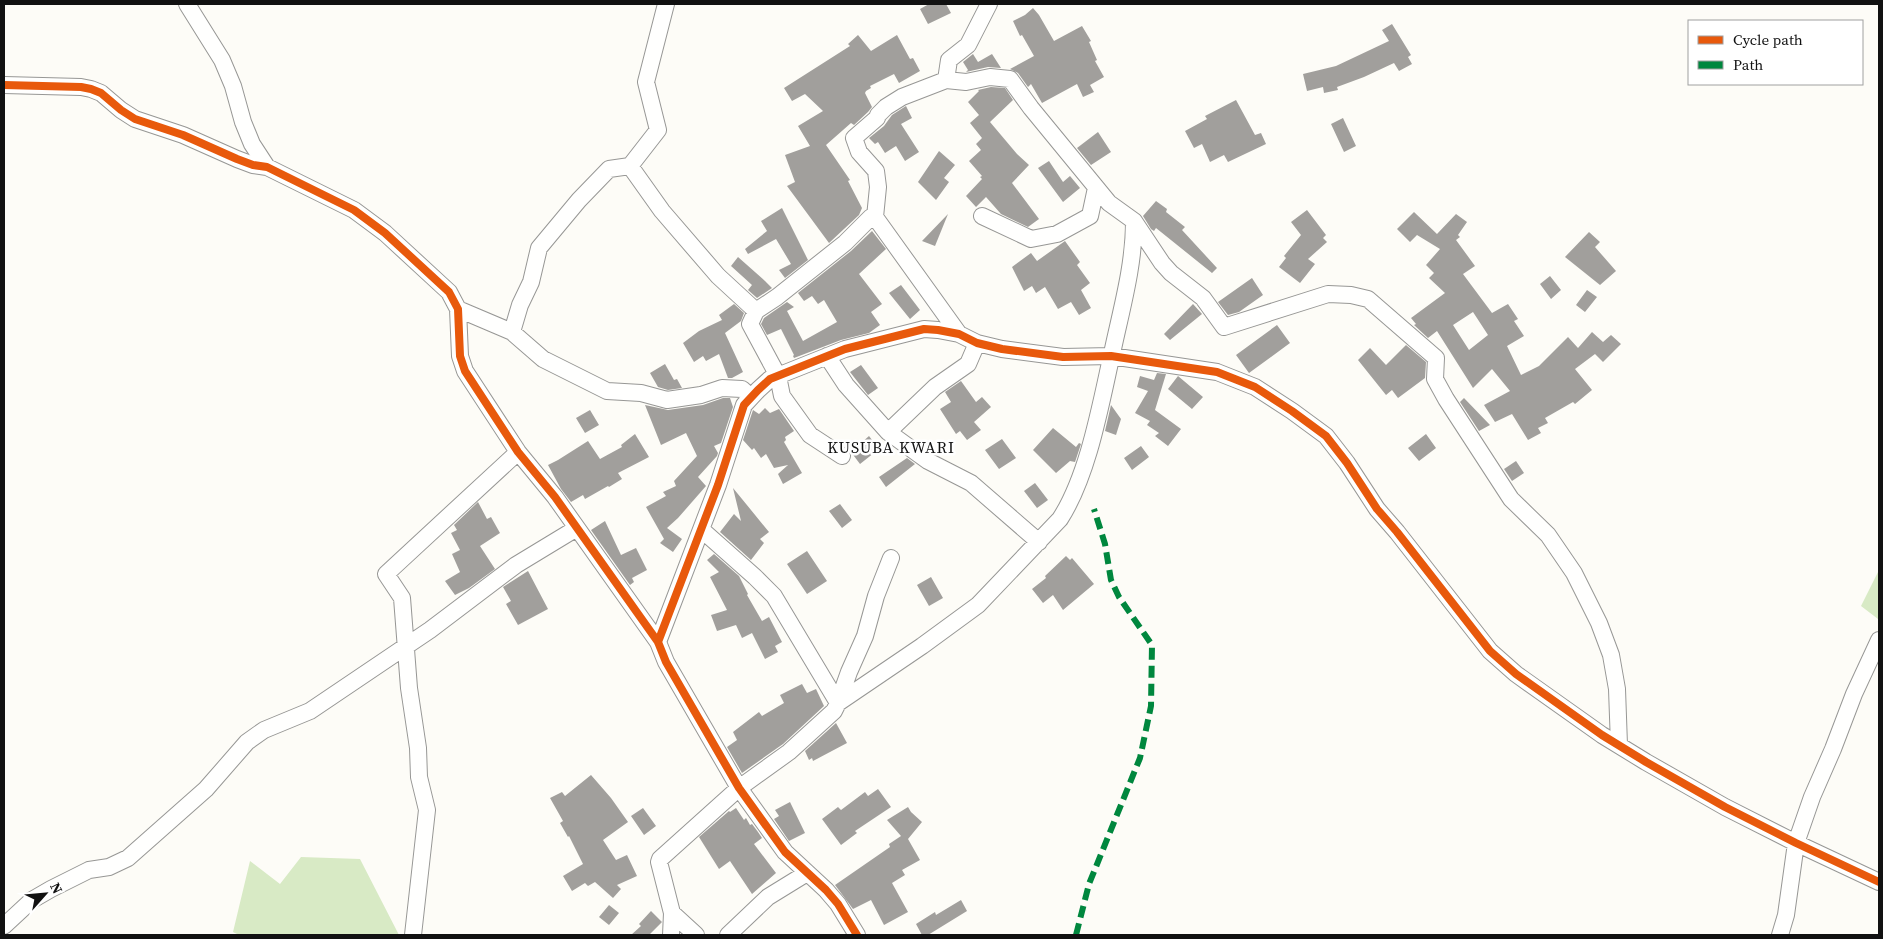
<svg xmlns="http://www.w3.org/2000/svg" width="1883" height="939" font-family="'Source Serif 4',serif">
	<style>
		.forest { fill: #d8eac5 }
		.building { fill: #a19f9c; fill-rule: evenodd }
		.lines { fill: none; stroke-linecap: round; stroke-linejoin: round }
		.street-casing { stroke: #979795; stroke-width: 18 }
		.street { stroke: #fffffe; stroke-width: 16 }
		.quiet { stroke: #00873e; stroke-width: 6; stroke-dasharray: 12 6; stroke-linecap: butt }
		.cycleway-casing { stroke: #fff; stroke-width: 11 }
		.cycleway { stroke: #e8590c; stroke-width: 8 }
		.labels { text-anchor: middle; stroke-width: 5; stroke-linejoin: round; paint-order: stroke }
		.quarter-label { font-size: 16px; letter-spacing: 1px; fill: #111; stroke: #fff }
	</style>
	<rect width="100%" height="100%" fill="#fdfcf7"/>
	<path class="forest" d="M1879 570 1878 619 1861 606Z
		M301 857 360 859 399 935H239L233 932 250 861 280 884Z"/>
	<path class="building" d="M929 4H946L951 13 928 24 920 9Z
		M1033 8 1039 15 1054 41 1082 26 1091 41 1089 42 1097 60 1095 61 1104 77 1090 85 1094 92 1083 97 1077 84 1042 103 1031 84 1028 87 1018 73 1010 69 1034 56 1022 35 1020 36 1013 21 1025 15Z
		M1392 24 1411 55 1408 57 1412 64 1399 71 1394 63 1364 77 1337 87 1338 90 1324 93 1323 87 1307 91 1303 74 1336 66 1389 41 1382 30Z
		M858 35 871 51 897 35 910 59 913 58 920 71 899 83 894 74 870 86 871 88 866 91 865 93 872 107 868 112 854 125 851 123 826 145 850 180 848 181 862 208 859 215 829 243 787 186 795 182 785 155 810 146 798 126 823 111 805 94 792 101 784 88 850 46 848 44Z
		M973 54 978 62 992 54 1001 68 988 67 966 72 968 70 963 62Z
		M991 87 1005 88 1013 100 990 122 1017 154 1029 165 1012 183 1039 219 1028 227 1001 214 986 197 976 207 966 196 982 179 980 177 982 176 969 161 981 150 976 144 982 138 970 123 979 115 968 102 979 91 978 90Z
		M1236 100 1255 135 1261 133 1266 144 1228 162 1224 155 1210 162 1202 144 1194 148 1185 131 1207 119 1205 116Z
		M906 106 912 118 901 124 919 152 905 161 896 146 885 153 878 142 875 144 869 138 884 126 892 115Z
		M1343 118 1356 146 1344 152 1331 124Z
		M1098 132 1111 152 1091 165 1077 148Z
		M939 151 955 165 944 178 949 182 936 200 918 182Z
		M1049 161 1063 182 1070 176 1080 188 1063 202 1038 168Z
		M1156 201 1167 209 1166 212 1185 227 1182 230 1217 268 1212 273 1156 228 1154 231 1151 229 1143 216Z
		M782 208 808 260 785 278 779 270 791 264 776 239 748 254 745 249 767 231 761 221Z
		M1307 210 1326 235 1323 238 1327 242 1308 259 1315 264 1300 283 1279 267 1286 258 1284 256 1301 235 1291 222Z
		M1414 212 1437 234 1456 214 1467 222 1458 235 1460 237 1456 240 1475 266 1463 274 1492 313 1508 304 1518 319 1514 321 1524 336 1507 346 1521 375 1539 366 1568 337 1578 348 1592 332 1603 342 1611 335 1621 344 1603 362 1595 354 1575 369 1592 390 1575 404 1573 402 1545 418 1548 423 1538 428 1541 433 1528 440 1512 414 1495 422 1484 405 1510 391 1492 369 1473 388 1437 331 1428 338 1414 325 1416 324 1411 318 1445 293 1429 278 1434 273 1426 265 1440 249 1417 235 1410 242 1397 229ZM1473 312 1488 335 1469 350 1453 325Z
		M948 214 935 246 922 241Z
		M872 231 886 249 859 274 882 304 871 312 880 325 869 333 841 340 794 358 793 356 794 355 781 329 767 335 761 324 764 318 787 302 794 307 787 311 803 341 837 322 824 300 818 304 812 296 804 301 798 293 851 251Z
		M1589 232 1600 242 1595 247 1616 271 1600 285 1565 257Z
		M1065 241 1080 262 1077 265 1090 283 1081 290 1091 308 1079 315 1071 302 1058 309 1045 287 1036 293 1032 286 1024 291 1012 267 1031 253 1037 261Z
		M738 257 765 281 772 288 757 298 748 290 752 285 731 266Z
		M1550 276 1561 290 1551 299 1540 284Z
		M1252 278 1263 295 1239 312 1228 315 1218 302Z
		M901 285 920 310 910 319 889 293Z
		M1587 290 1597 297 1585 312 1576 305Z
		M734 304 744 313 741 321 725 333 743 372 732 378H728L719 354 706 361 703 356 694 362 683 343 699 331 722 320 719 315Z
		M1193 304 1202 314 1170 340 1164 334Z
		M1277 325 1290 343 1249 373 1236 355Z
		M1406 345 1426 362 1425 378 1398 398 1392 390 1386 395 1358 360 1370 348 1386 365Z
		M665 364 674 380 677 379 682 388 668 390 658 387 650 373Z
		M861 365 878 388 868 395 850 372Z
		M1157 373 1166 374 1155 410 1181 429 1168 446 1155 436 1159 433 1147 425 1150 421 1135 413 1148 391 1137 387 1140 376 1154 380Z
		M1178 376 1203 397 1192 409 1168 389Z
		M961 381 976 402 982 397 991 407 974 422 981 430 967 440 960 431 956 434 940 409 951 402 945 392Z
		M723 398H730L733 407 721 443 714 446 718 453 717 456 698 477 706 486 678 518 667 528 682 539 673 552 660 543 664 539 646 507 666 496 663 492 676 486 674 481 697 456 686 433 661 445 645 405 668 410 703 405Z
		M1464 398 1490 425 1479 431 1460 402Z
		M1111 405 1121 419 1116 435 1105 431Z
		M765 408 770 413 779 409 794 431 785 437 786 440 784 442 802 473 783 484 778 474 788 465 774 468 766 454 761 458 754 448 752 450 743 440 753 410 759 414Z
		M590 410 599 425 585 433 576 418Z
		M1053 428 1076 447 1079 443 1081 444 1075 462 1070 461 1056 473 1033 450Z
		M635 434 649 457 618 473 622 479 609 487 608 486 585 499 583 495 571 502 561 489 548 465 558 460 588 441 600 459 622 447 621 445Z
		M1426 434 1436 448 1419 461 1408 448Z
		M869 436 879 449 860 464 851 452Z
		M1002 439 1016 458 999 469 985 450Z
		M1141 446 1149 457 1132 470 1124 458Z
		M907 458 915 464 886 487 879 477Z
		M1516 461 1524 473 1512 481 1504 469Z
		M1035 483 1048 500 1037 508 1024 491Z
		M733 488 769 532 760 539 764 543 751 560 720 532 734 514 741 521Z
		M478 502 487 519 491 517 500 533 480 546 495 569 469 588 455 595 445 581 460 572 452 554 460 550 451 533 457 530 454 525Z
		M840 504 852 520 842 528 829 511Z
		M605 521 621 555 636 548 647 570 632 578 634 582 630 585 591 530Z
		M807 551 827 581 807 594 787 564Z
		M714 554 739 576 748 594 747 595 762 621 769 617 782 642 775 646 778 652 765 659 752 633 742 638 736 625 717 631 711 615 727 610 710 577 719 572 707 560Z
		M1066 556 1070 560 1072 558 1094 584 1063 610 1053 595 1043 603 1032 589 1046 578 1045 576Z
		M528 571 548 609 518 625 506 604 511 601 503 587Z
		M931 577 943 598 929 606 917 585Z
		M802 684 807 693 816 689 824 706 783 744 742 773 727 747 737 740 733 732 759 712 762 716 784 703 780 695Z
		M836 723 847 743 813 761 812 758 809 760 805 751Z
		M591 775 611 798 628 822 603 840 616 860 627 855 637 876 617 885 621 889 613 898 595 882 588 886 585 883 572 891 563 876 583 864 569 836 568 837 560 823 563 821 550 798 562 792 565 796Z
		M878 789 891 807 855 831 857 833 841 845 822 819 838 807 841 810 865 792 868 796Z
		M790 802 805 833 789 841 774 819 779 816 775 810Z
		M908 807 911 812 922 822 908 839 920 860 902 870 905 875 892 883 908 912 884 925 871 900 853 909 835 885 890 847 889 844 901 836 887 820Z
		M643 808 656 826 644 835 631 816Z
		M736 808 744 820 746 818 750 825 752 824 758 832 762 838 754 844 776 873 752 894 730 861 719 869 699 837 729 811 730 812Z
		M961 900 967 911 928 935H922L916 924 935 912 936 915Z
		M609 905 619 913 609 925 599 917Z
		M651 911 662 922 649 935H631L641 926 639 924Z"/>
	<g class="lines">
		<g class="street-casing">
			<path id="street" d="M187 4 222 60 233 86 243 122 252 144 267 167
				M666 4 646 82 658 130 630 166 662 211 718 276 756 311
				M946 80 949 60 968 45 989 4
				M4 85 81 87 91 89 101 93 121 110 135 119 183 135 237 159 253 165 267 167 354 210 385 233 449 292 458 309 460 356 465 371 518 452 555 497 658 642 666 662 739 788 785 852 826 890 838 904 857 935
				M982 216 1031 239 1057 234 1090 216 1096 188
				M458 309 512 332 520 305 531 282 539 248 579 200 609 169 630 166
				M512 332 543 359 607 391 641 393 667 400 701 395 722 388 742 389 751 397
				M959 334 875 217 878 187 876 171 859 152 854 138 877 118 878 115 886 107 902 97 946 80 966 82 990 77 1010 79 1031 108 1109 203 1134 221 1162 263 1171 273 1203 298 1224 327 1328 294 1351 295 1368 299 1436 358 1435 379 1446 399 1511 499 1548 535 1574 573 1599 623 1611 655 1617 689 1619 745
				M827 356 846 385 888 432 928 461 971 483 1039 542
				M888 432 935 387 968 364 977 343
				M842 456 810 435 782 396 778 376 750 324 756 311 777 297 845 243 871 217H875
				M702 530 755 577 774 596 838 703 849 672 865 636 876 596 891 558
				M658 642 718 485 744 405 758 390 770 379 845 349 924 329 938 330 959 334 977 343 1002 349 1063 357 1111 356 1217 372 1255 387 1292 411 1326 436 1347 463 1377 509 1397 532 1490 651 1516 674 1602 735 1646 762 1725 807 1796 843 1879 882
				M4 926 32 900 51 889 89 870 109 867 128 858 206 789 247 742 264 730 310 711 430 630 516 565 577 528
				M413 935 427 810 419 777 418 748 409 688 402 598 386 574 518 452
				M671 935 672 913
				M696 935 672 913 659 862 660 859 739 788 789 752 834 711 838 703 922 646 978 605 1060 519C1089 474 1101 402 1113 349 1122 307 1134 265 1134 221
				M728 935 768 897 807 873
				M1780 935 1786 915 1796 843 1812 797 1833 749 1854 694 1879 640"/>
		</g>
		<use href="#street" class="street"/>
		<path class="quiet" d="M1076 935 1089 884 1140 758 1151 706 1152 645 1119 597 1111 580 1105 544 1094 509"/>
		<g class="cycleway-casing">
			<path id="cycleway" d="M4 85 81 87 91 89 101 93 121 110 135 119 183 135 237 159 253 165 267 167 354 210 385 233 449 292 458 309 460 356 465 371 518 452 555 497 658 642 666 662 739 788 785 852 826 890 838 904 857 935
				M658 642 718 485 744 405 758 390 770 379 845 349 924 329 938 330 959 334 977 343 1002 349 1063 357 1111 356 1217 372 1255 387 1292 411 1326 436 1347 463 1377 509 1397 532 1490 651 1516 674 1602 735 1646 762 1725 807 1796 843 1879 882"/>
		</g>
		<use href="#cycleway" class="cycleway"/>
	</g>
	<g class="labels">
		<g class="quarter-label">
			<text x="891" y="453">KUSUBA KWARI</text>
		</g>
	</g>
	<rect width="1883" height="939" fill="none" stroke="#111111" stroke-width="10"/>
	<rect x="1688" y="20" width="175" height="65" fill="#ffffff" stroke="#a0a0a0"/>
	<rect x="1698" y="36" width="25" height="8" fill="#e8590c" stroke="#a0a0a0"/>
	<text x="1733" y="45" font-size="15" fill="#111111">Cycle path</text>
	<rect x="1698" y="61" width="25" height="8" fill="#00873e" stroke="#a0a0a0"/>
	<text x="1733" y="70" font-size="15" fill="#111111">Path</text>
	<g transform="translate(45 894) rotate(63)" stroke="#ffffff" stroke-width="4" paint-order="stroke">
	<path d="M0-4L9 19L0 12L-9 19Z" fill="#111111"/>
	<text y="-8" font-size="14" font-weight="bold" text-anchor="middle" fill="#111111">N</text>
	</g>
</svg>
